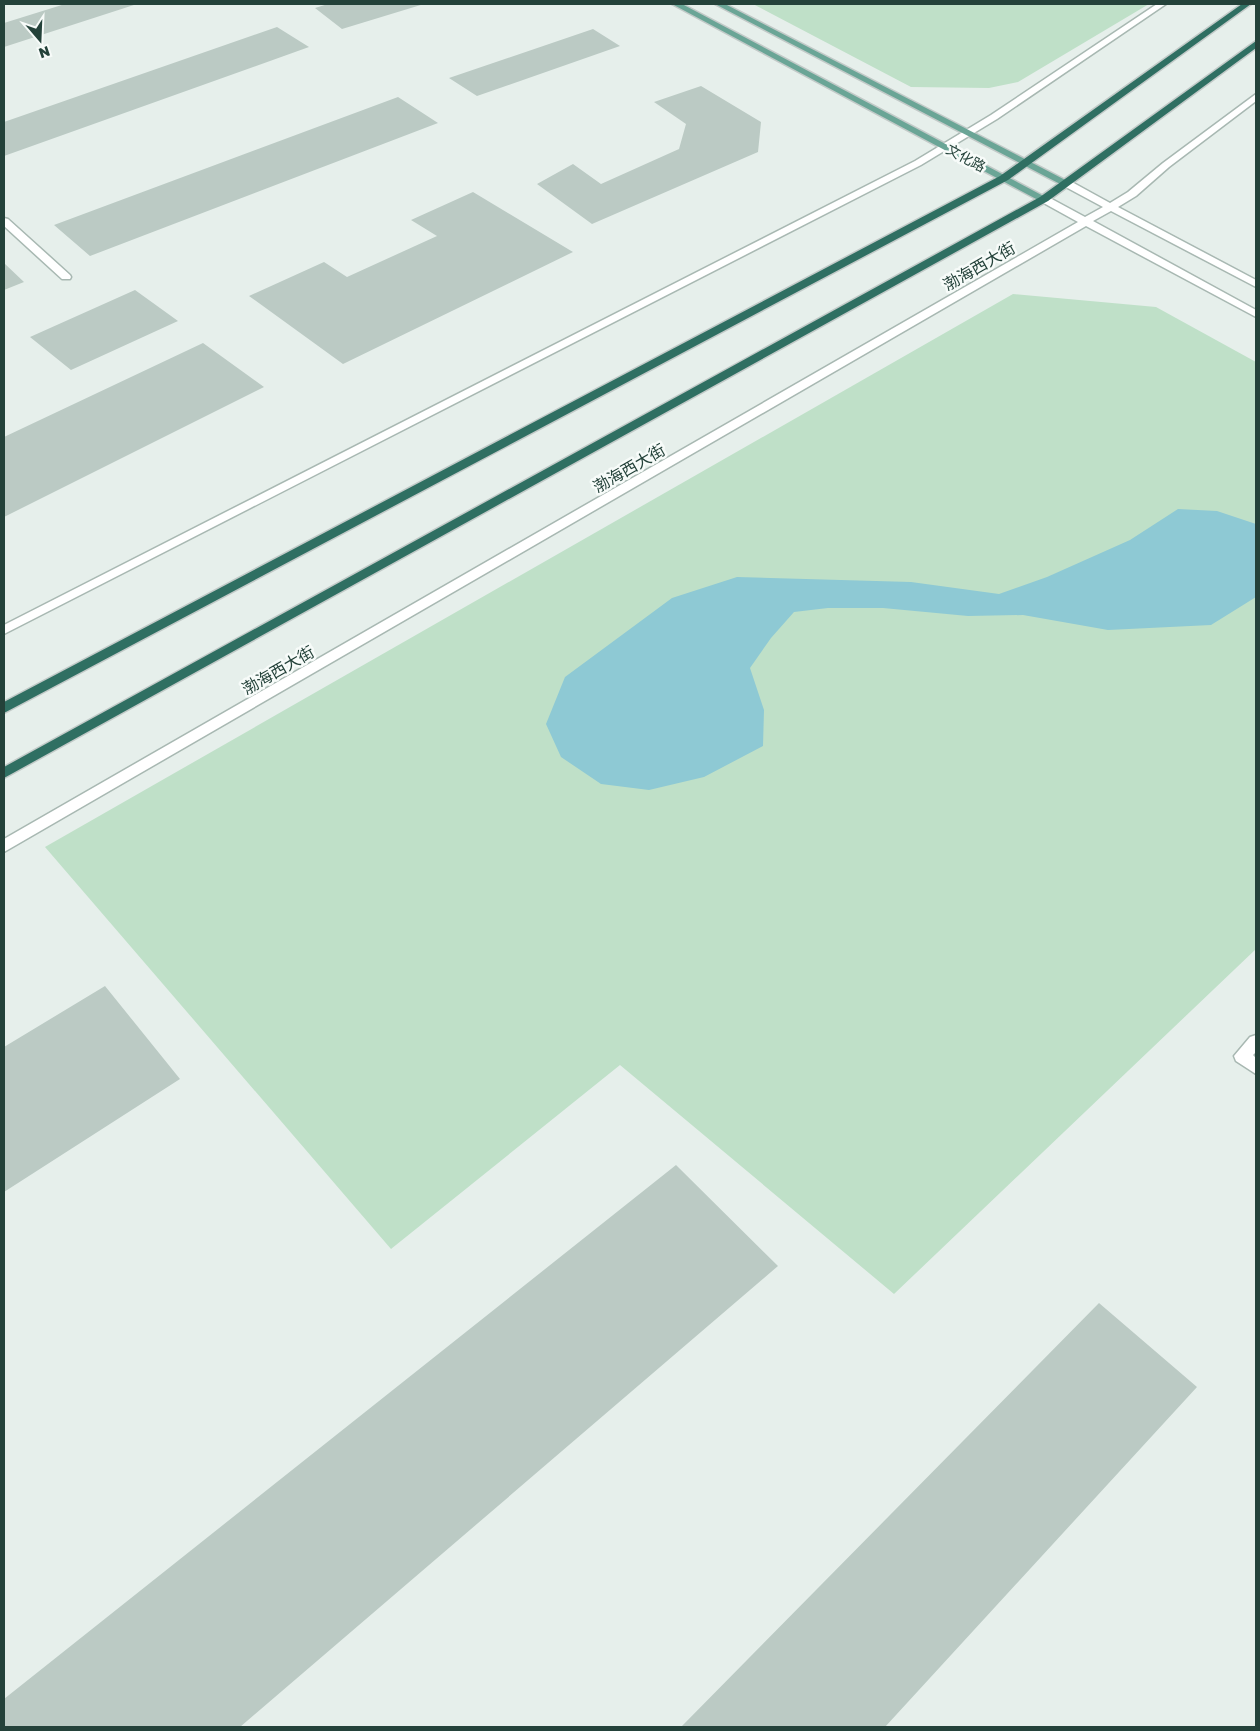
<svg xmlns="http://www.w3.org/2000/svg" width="1260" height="1731" font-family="'Golos Text','Noto Sans SC',sans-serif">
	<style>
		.green { fill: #bfe0c8 }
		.water { fill: #8ec9d4 }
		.building { fill: #bbcac4 }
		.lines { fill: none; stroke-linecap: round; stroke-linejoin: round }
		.minor-casing { stroke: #a8b8b2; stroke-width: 3 }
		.major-casing { stroke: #c2cac8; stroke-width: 3 }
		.highway-casing { stroke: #c2cac8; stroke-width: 3 }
		.minor { fill: #fff; fill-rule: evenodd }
		.major { fill: #6aa596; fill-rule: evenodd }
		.highway { fill: #2f6f62; fill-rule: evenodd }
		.labels { text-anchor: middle; stroke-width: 5; stroke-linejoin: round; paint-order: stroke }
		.far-street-label { font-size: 14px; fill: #24423a; stroke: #f7fbf9 }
		.street-label { font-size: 16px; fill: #24423a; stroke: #f7fbf9 }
	</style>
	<rect width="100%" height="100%" fill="#e6efeb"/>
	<path class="green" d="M753 4H1149L1018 82 989 88 911 87Z
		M1013 294 1156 307 1256 362V949L894 1294 620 1065 391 1249 45 847Z"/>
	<path class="water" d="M1178 509 1217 511 1256 524V597L1211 625 1108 630 1023 615 968 616 883 608H828L794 612 771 638 750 668 764 710 763 746 704 777 649 790 601 784 561 757 546 724 565 677 672 598 737 577 911 582 999 594 1047 577 1130 540Z"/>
	<path class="building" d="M65 4H137L4 47V23Z
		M328 4H424L342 29 315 8Z
		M277 27 309 47 4 156V122Z
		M593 29 620 46 477 96 449 78Z
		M701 86 761 122 758 152 592 224 537 184 573 164 601 184 679 149 686 124 654 102Z
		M398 97 438 123 90 256 54 225Z
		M473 192 573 252 343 364 249 296 324 262 347 277 437 236 411 220Z
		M4 263 24 282 4 290Z
		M135 290 178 321 71 370 30 337Z
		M203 343 264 387 4 517V437Z
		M105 986 180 1079 4 1192V1047Z
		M676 1165 778 1266 240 1727H4V1699Z
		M1099 1303 1197 1387 885 1727H681Z"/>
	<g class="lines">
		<g class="minor-casing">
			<path id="minor" d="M1157 4H1166L997 119 921 165 4 634V625L915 161 991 115Z
				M1256 94V101L1169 167 1136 196 1118 207 1256 280V287L1111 211 1093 221 1256 310V317L1086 226 4 852V839L1078 222 1040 201V197H1048L1085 217 1103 207 1062 185V181H1070L1110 203 1128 192 1163 163Z
				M4 218 8 219 70 275 71 277 70 279H62L4 226Z
				M1256 1035V1052L1253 1055 1256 1058V1074L1236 1061 1234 1056 1250 1037Z"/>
		</g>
		<g class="major-casing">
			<path id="major" d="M672 4H682L1049 199 1044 202 1040 201Z
				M715 4H725L1071 183 1066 186 1062 185Z"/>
		</g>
		<g class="highway-casing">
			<path id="highway" d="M1242 4H1251L1008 180 4 713V702L1000 176Z
				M1256 41V48L1048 201 4 778V767L1040 197Z"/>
		</g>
		<use href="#minor" class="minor"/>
		<use href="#major" class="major"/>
		<use href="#highway" class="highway"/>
	</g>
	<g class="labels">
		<g class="far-street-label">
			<text transform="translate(966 158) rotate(28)" y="5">文化路</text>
		</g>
		<g class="street-label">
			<text transform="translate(979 266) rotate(-30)" y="6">渤海西大街</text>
			<text transform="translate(629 468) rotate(-30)" y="6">渤海西大街</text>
			<text transform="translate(278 670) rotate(-30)" y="6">渤海西大街</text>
		</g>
	</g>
	<rect width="1260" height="1731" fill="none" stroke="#24423a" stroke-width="10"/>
	<g transform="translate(40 40) rotate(161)" stroke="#f7fbf9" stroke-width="4" paint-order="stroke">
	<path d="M0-4L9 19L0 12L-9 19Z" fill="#24423a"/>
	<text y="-8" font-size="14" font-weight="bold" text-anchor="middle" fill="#24423a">N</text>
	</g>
</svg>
